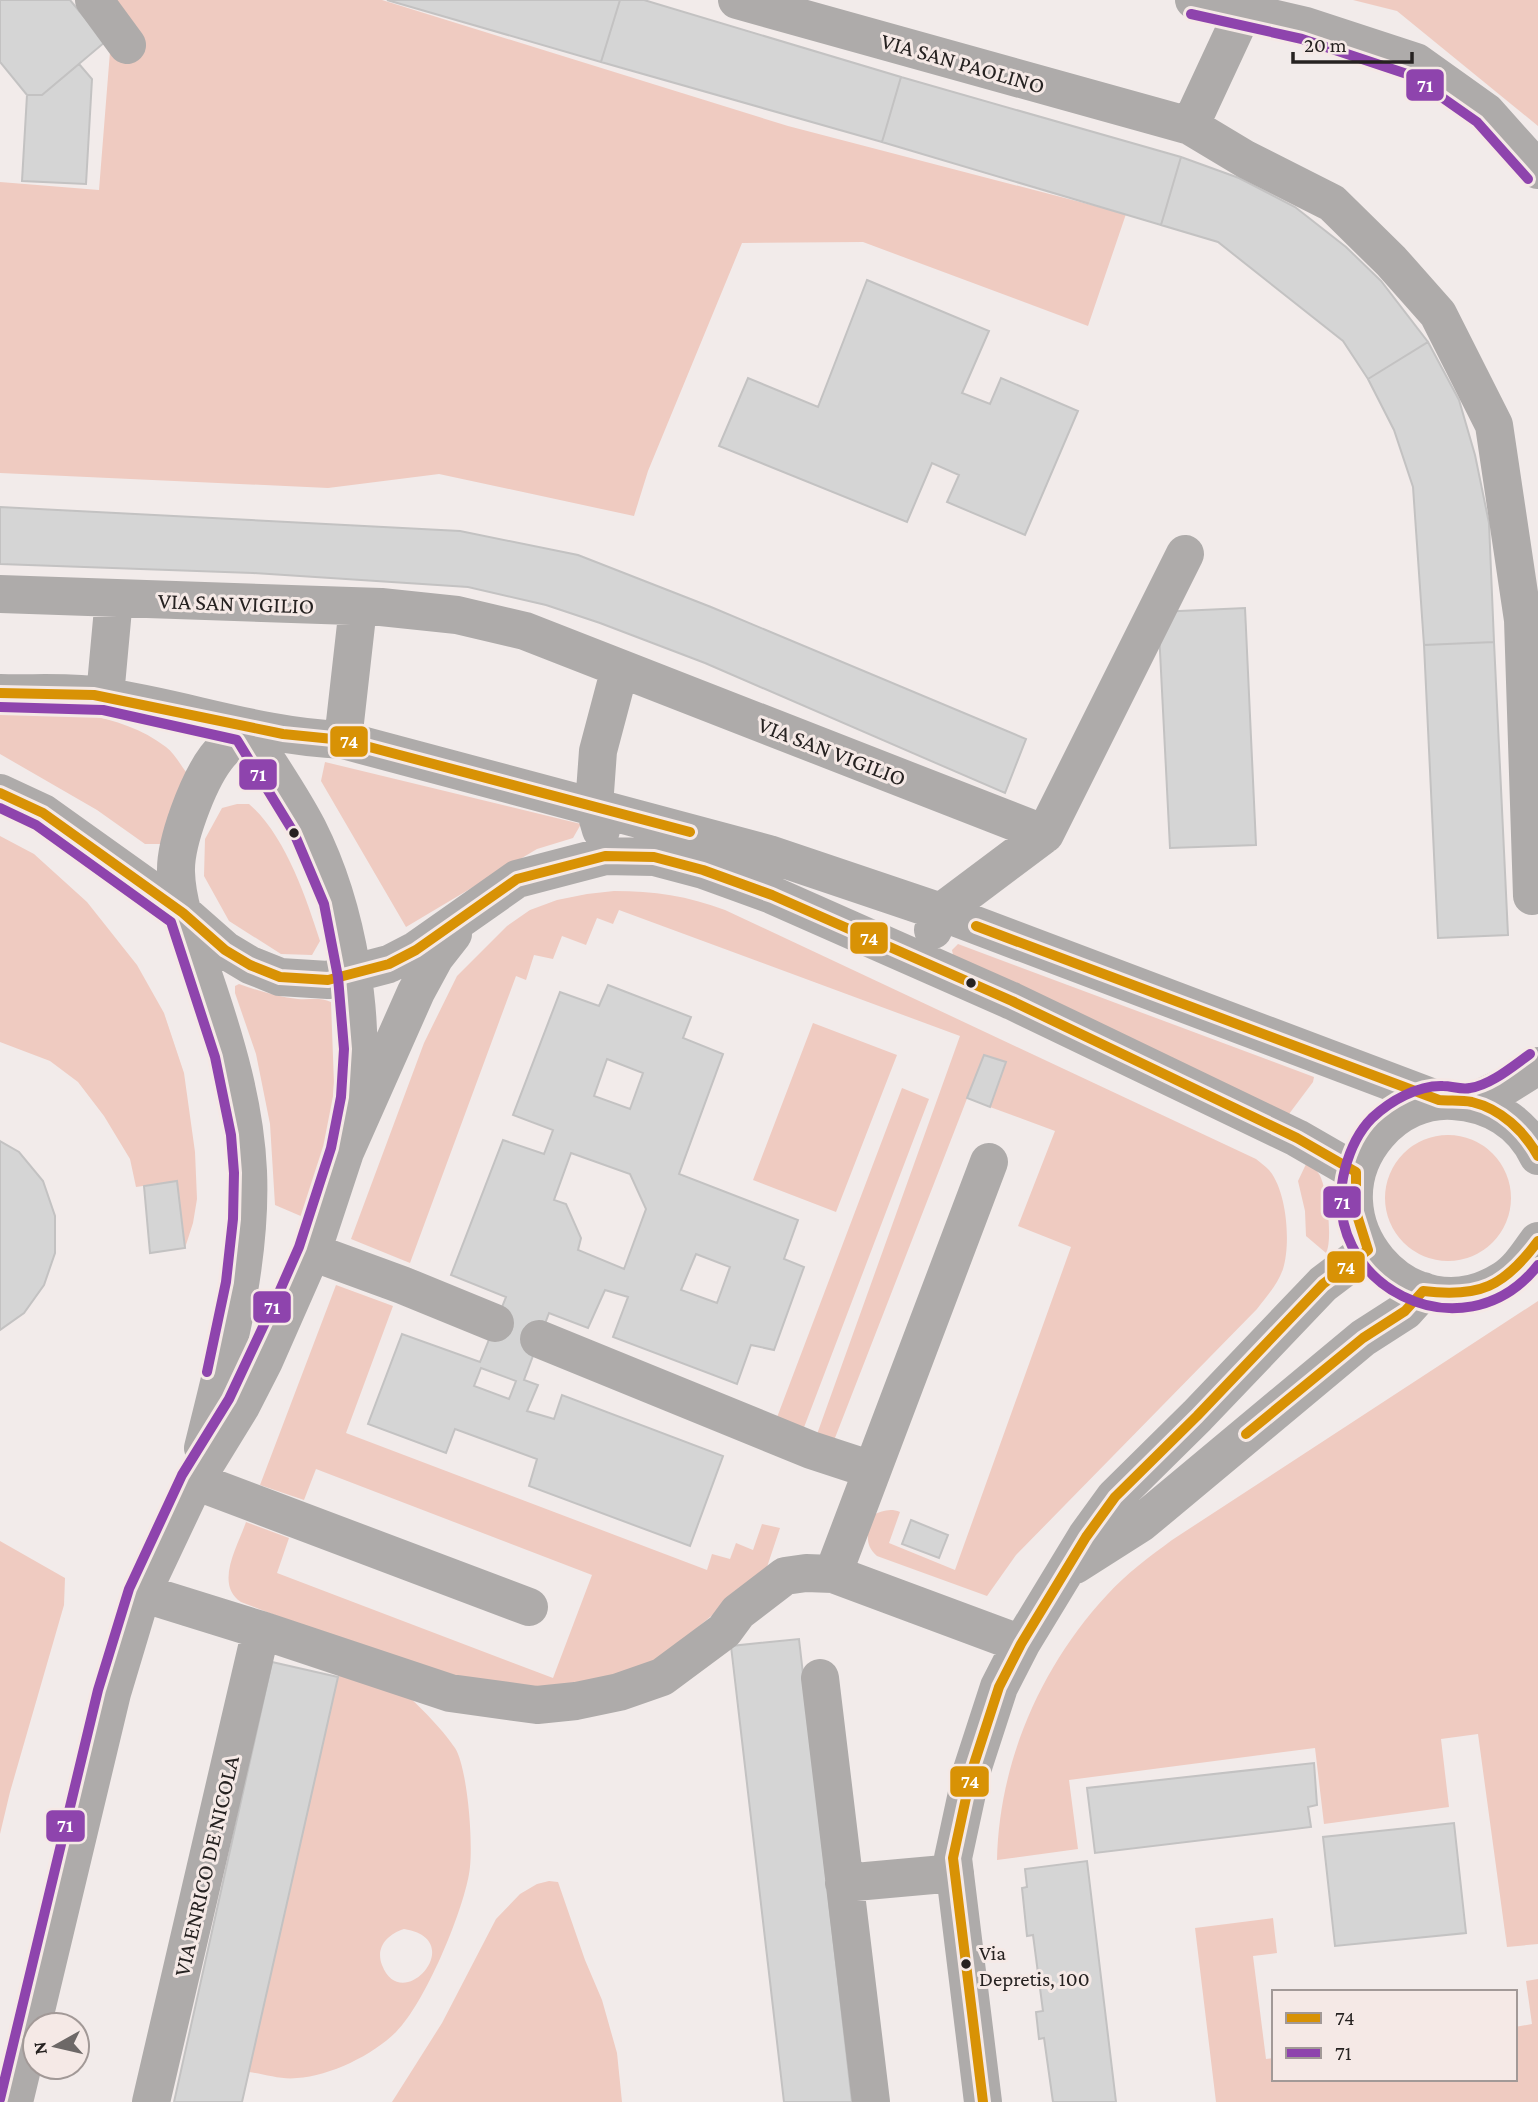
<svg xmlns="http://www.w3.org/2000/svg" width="1538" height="2102" font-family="'Crimson Pro',serif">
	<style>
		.green { fill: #efcbc1; fill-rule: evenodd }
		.building { fill: #d5d5d5; stroke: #c3c2c2; stroke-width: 2; fill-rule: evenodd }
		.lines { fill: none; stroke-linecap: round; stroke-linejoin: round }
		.minor { stroke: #aeabaa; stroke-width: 38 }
		.bus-1-casing { stroke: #f5e9e6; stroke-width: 16 }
		.bus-2-casing { stroke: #f5e9e6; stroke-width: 16 }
		.bus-1 { stroke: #d89205; stroke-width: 10 }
		.bus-2 { stroke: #8e44ad; stroke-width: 10 }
		.bus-dot { fill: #262221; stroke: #f5e9e6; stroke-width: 2.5 }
		.labels { text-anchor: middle; stroke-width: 6; stroke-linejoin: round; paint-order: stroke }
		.bus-label { font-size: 21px; fill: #262221; stroke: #f5e9e6; text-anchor: start }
		.street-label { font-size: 23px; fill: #262221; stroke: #f5e9e6 }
		.line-badge { stroke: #f5e9e6; stroke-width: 2.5 }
		.badge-label { font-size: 19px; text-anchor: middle; font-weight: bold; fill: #fff }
	</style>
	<rect width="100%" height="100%" fill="#f2ebea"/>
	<path class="green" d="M80 0H382L788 126 1126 214 1088 326 863 242 742 243 648 471 634 516 439 474 328 488 0 473V182L99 190 111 39Z
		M1353 0H1538V126L1397 11Z
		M0 707C56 711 119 711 166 747 174 753 180 764 186 772L162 844H145L97 810 0 754Z
		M325 762 581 824 573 838 537 849 406 927 321 781Z
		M237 804H249C285 835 306 897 320 941L312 955 281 954 229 921 204 876 205 839 222 808Z
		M0 836 34 854 87 902 137 965 164 1013 184 1073 195 1152 197 1199 193 1223 185 1248 177 1181 136 1187 130 1159 104 1116 78 1082 50 1061 0 1042Z
		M614 891C654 891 688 896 725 910L1256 1159C1260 1162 1265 1166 1269 1170 1287 1191 1291 1243 1283 1269 1278 1284 1266 1297 1257 1309L1016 1555 987 1596 877 1556C863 1544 868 1531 873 1515 882 1511 890 1508 900 1512L889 1543 955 1570 1071 1247 1018 1226 1055 1131 990 1107 1006 1062 984 1055 833 1443 816 1437 960 1036 619 910 613 924 597 918 586 945 562 936 553 959 534 955 526 980 516 976 410 1263 351 1239 424 1043 457 976 507 926 530 910 557 900 587 894Z
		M958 944 1314 1077 1313 1082 1289 1114 953 955 952 950Z
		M239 984C259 991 278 997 298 999 310 1000 320 997 331 1002L334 1084 329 1148 303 1217 275 1205 270 1124 256 1054 235 993V986Z
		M813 1023 897 1055 836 1212 753 1180Z
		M902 1088 929 1099 803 1430 776 1420Z
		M1385 1198a63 63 0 1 1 126 0a63 63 0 1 1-126 0Z
		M1307 1162C1311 1166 1316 1169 1319 1174 1327 1186 1333 1241 1326 1253L1306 1236 1305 1211 1298 1181Z
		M336 1285 393 1306 346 1433 707 1570 712 1554 730 1559 736 1543 753 1550 762 1524 780 1528 766 1570 660 1659 575 1692 418 1670 241 1602C214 1584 238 1546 246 1522L289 1538 277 1573 553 1678 592 1575 316 1469 304 1500 260 1485Z
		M1538 1301V1944L1507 1947 1478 1734 1441 1739 1449 1807 1324 1824 1315 1748 1069 1780 1078 1849 997 1860C999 1762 1041 1666 1107 1595 1126 1574 1149 1557 1172 1540Z
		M0 1541 65 1578 64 1605 10 1792 0 1834Z
		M347 1668C362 1674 382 1678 396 1687 413 1698 444 1731 455 1748 468 1768 474 1850 469 1874 462 1914 425 2003 396 2032 373 2055 330 2076 297 2078 282 2080 264 2074 249 2072L338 1677ZM404 1929C470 1939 402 2017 382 1965 375 1947 388 1934 404 1929Z
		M549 1881 558 1882 585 1960 602 2000 617 2053 622 2102H392L442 2023 496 1919 520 1894 537 1884Z
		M1273 1918 1277 1953 1253 1956 1266 2059 1274 2058V2079H1515V2027L1532 2024 1526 1981 1538 1979V2102H1216L1195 1928Z"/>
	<path class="building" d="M0 0H70L105 42 42 95H27L0 62Z
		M387 0H620L601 62Z
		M620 0H644L901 77 882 142 601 62Z
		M79 64 92 79 86 184 22 181 27 95H42Z
		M901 77 1181 157 1161 225 882 142Z
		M1181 157 1239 178 1295 207 1346 247 1381 281 1428 342 1368 379 1343 341 1218 242 1161 225Z
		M867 280 989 331 962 393 990 404 1001 378 1078 411 1025 535 947 502 959 475 932 463 907 522 719 446 748 378 818 407Z
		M1428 342 1459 400 1475 455 1489 523 1494 642 1424 645 1413 487 1394 430 1368 379Z
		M0 507 460 531 578 555 711 607 1026 739 1005 793 705 663 600 623 546 605 468 587 253 573 0 564Z
		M1245 608 1256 845 1170 848 1158 612Z
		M1494 642 1508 935 1438 938 1424 645Z
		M608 985 691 1017 683 1038 723 1054 679 1174 798 1220 784 1259 804 1267 774 1350 751 1345 737 1384 613 1337 628 1297 605 1290 588 1328 549 1313 524 1380 538 1385 527 1411 554 1419 562 1395 723 1456 690 1546 529 1486 537 1459 455 1429 446 1453 368 1424 402 1334 480 1362 506 1297 451 1275 503 1140 544 1154 553 1130 513 1115 560 992 599 1006ZM607 1059 643 1073 630 1109 594 1096ZM571 1153 630 1174 646 1209 624 1269 578 1250 581 1238 566 1204 554 1200ZM696 1254 730 1267 717 1303 681 1290ZM481 1368 516 1381 509 1399 474 1386Z
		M984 1055 1006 1062 990 1107 967 1098Z
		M0 1141 19 1152 43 1181 55 1216V1253L44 1285 24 1313 0 1330Z
		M177 1181 185 1248 150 1253 144 1186Z
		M911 1520 948 1535 939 1558 902 1544Z
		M799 1639 852 2102H784L731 1646Z
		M272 1662 338 1677 242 2102H174Z
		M1314 1763 1317 1805 1308 1807 1311 1827 1095 1853 1087 1788Z
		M1454 1823 1466 1933 1335 1946 1323 1837Z
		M1087 1861 1116 2102H1053L1044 2038 1039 2039 1036 2012 1043 2011 1033 1935 1027 1936 1022 1888 1027 1887 1025 1869Z"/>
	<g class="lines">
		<path class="minor" d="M94 0 127 45
			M737 0 1190 126 1245 159 1332 203 1391 261 1438 314 1494 425 1523 620 1532 896
			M1194 0 1306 26 1416 62 1486 112 1538 170
			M1190 126 1243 12
			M0 594 381 607 457 615 525 631 1045 834
			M0 693C35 694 72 691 107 697 186 709 262 737 343 740L769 854 941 912 1439 1100
			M105 696 114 598
			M246 728C266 761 290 794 308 829 347 906 369 1024 353 1110
			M343 740 358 607
			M0 793 43 813 183 913 225 950 250 965 280 977 328 980 389 964 416 950 517 879 605 856 654 857 703 870 772 895 1012 1001 1297 1138 1356 1172
			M601 830 594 806 598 751 620 668
			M933 930 941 912 1045 834 1185 554
			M1472 1102 1504 1087 1538 1066
			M1538 1156C1522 1122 1490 1103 1453 1101 1424 1099 1397 1112 1378 1134 1306 1218 1409 1340 1503 1280 1518 1271 1528 1255 1538 1241
			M312 1252 402 1285 495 1323
			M539 1339 811 1450 872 1470
			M203 1448C225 1358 252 1265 248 1171 245 1105 226 1042 205 980 194 946 177 909 176 872 175 842 198 782 216 758 224 747 236 738 246 728
			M195 1481 529 1607
			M1075 1565 1141 1523 1363 1338 1405 1311 1423 1291
			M833 1574 989 1162
			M142 1593 261 1630 450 1693 537 1705 576 1701 619 1692 662 1677 724 1631 738 1612 785 1576 806 1573 833 1574 1021 1644
			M820 1678 871 2102
			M844 1883 955 1873
			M14 2102 112 1693 142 1593 195 1481 241 1406 264 1361 312 1252 345 1152 416 992 435 957 453 934
			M151 2102 261 1630
			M983 2102 953 1858 972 1770 999 1687 1021 1644 1086 1537 1115 1497 1197 1416 1323 1284 1368 1250"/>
		<g class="bus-1-casing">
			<path id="bus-1" d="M0 693 94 695 283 734 343 740 690 832
				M0 793 43 813 183 913 225 950 250 965 280 977 328 980 389 964 416 950 517 879 605 856 654 857 703 870 772 895 1012 1001 1297 1138 1356 1172V1212L1368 1250 1323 1284 1197 1416 1115 1497 1086 1537 1021 1644 999 1687 972 1770 953 1858 983 2102
				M976 926 1439 1100C1450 1101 1461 1100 1472 1102 1501 1109 1524 1131 1538 1156
				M1246 1434 1363 1338 1405 1311 1423 1291C1479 1298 1504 1287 1538 1241"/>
		</g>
		<g class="bus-2-casing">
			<path id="bus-2" d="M1191 14 1302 39 1410 75 1477 122 1528 179
				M0 707 103 710 237 740 294 833 324 904 338 977 344 1049 341 1097 331 1148 299 1247 277 1297 229 1399 182 1475 129 1589 98 1690 0 2099
				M0 808 36 825 171 922 215 1057 231 1135 234 1173 233 1219 226 1282 207 1372
				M1530 1054C1513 1066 1491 1085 1470 1088 1461 1090 1452 1086 1443 1086 1418 1085 1390 1101 1372 1118 1357 1133 1350 1150 1345 1169 1315 1285 1464 1360 1538 1265"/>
		</g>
		<use href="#bus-1" class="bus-1"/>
		<use href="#bus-2" class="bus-2"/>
	</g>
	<g class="bus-dot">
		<circle cx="294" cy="833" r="6"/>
		<circle cx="971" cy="983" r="6"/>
		<circle cx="966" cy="1964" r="6"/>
	</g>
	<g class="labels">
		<g class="bus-label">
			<text x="979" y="1960">Via<tspan x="979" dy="26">Depretis, 100</tspan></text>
		</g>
		<g class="street-label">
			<text transform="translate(963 63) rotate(16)" y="8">VIA SAN PAOLINO</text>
			<text transform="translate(236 603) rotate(2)" y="8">VIA SAN VIGILIO</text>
			<text transform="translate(832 751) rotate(21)" y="8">VIA SAN VIGILIO</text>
			<text transform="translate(206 1866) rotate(-77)" y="8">VIA ENRICO DE NICOLA</text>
		</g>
	</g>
	<g class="line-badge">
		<rect x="1405" y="68" width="40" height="34" rx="7" fill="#8e44ad"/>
		<rect x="329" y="725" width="40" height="33" rx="7" fill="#d89205"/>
		<rect x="238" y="758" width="40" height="33" rx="7" fill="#8e44ad"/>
		<rect x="849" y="921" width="40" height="34" rx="7" fill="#d89205"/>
		<rect x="1322" y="1185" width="40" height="34" rx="7" fill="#8e44ad"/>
		<rect x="1326" y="1250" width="40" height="34" rx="7" fill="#d89205"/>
		<rect x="252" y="1290" width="40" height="34" rx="7" fill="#8e44ad"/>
		<rect x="949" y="1765" width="41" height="33" rx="7" fill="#d89205"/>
		<rect x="45" y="1809" width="41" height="34" rx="7" fill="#8e44ad"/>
	</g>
	<g class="badge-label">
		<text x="1425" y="92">71</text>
		<text x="349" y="748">74</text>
		<text x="258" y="781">71</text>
		<text x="869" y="945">74</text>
		<text x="1342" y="1209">71</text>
		<text x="1346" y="1274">74</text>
		<text x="272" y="1314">71</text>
		<text x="970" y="1788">74</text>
		<text x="65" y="1832">71</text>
	</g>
	<rect x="1272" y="1990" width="245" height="91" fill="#f5e9e6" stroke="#a29997" stroke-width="2"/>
	<rect x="1286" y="2013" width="35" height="10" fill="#d89205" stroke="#a29997" stroke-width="2"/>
	<text x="1335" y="2025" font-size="21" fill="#262221">74</text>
	<rect x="1286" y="2048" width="35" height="10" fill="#8e44ad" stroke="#a29997" stroke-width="2"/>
	<text x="1335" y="2060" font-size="21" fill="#262221">71</text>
	<g transform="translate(56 2046) rotate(262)"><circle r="33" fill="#f5e9e6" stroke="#a29997" stroke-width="2"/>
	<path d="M0-5L12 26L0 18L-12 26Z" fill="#6d6867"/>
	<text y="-10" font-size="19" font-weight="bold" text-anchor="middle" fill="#262221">N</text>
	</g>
	<path d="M1293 52v10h119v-10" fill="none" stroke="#262221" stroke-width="3.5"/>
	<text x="1304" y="52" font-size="21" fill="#262221" stroke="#f5e9e6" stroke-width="5" paint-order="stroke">20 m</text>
</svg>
